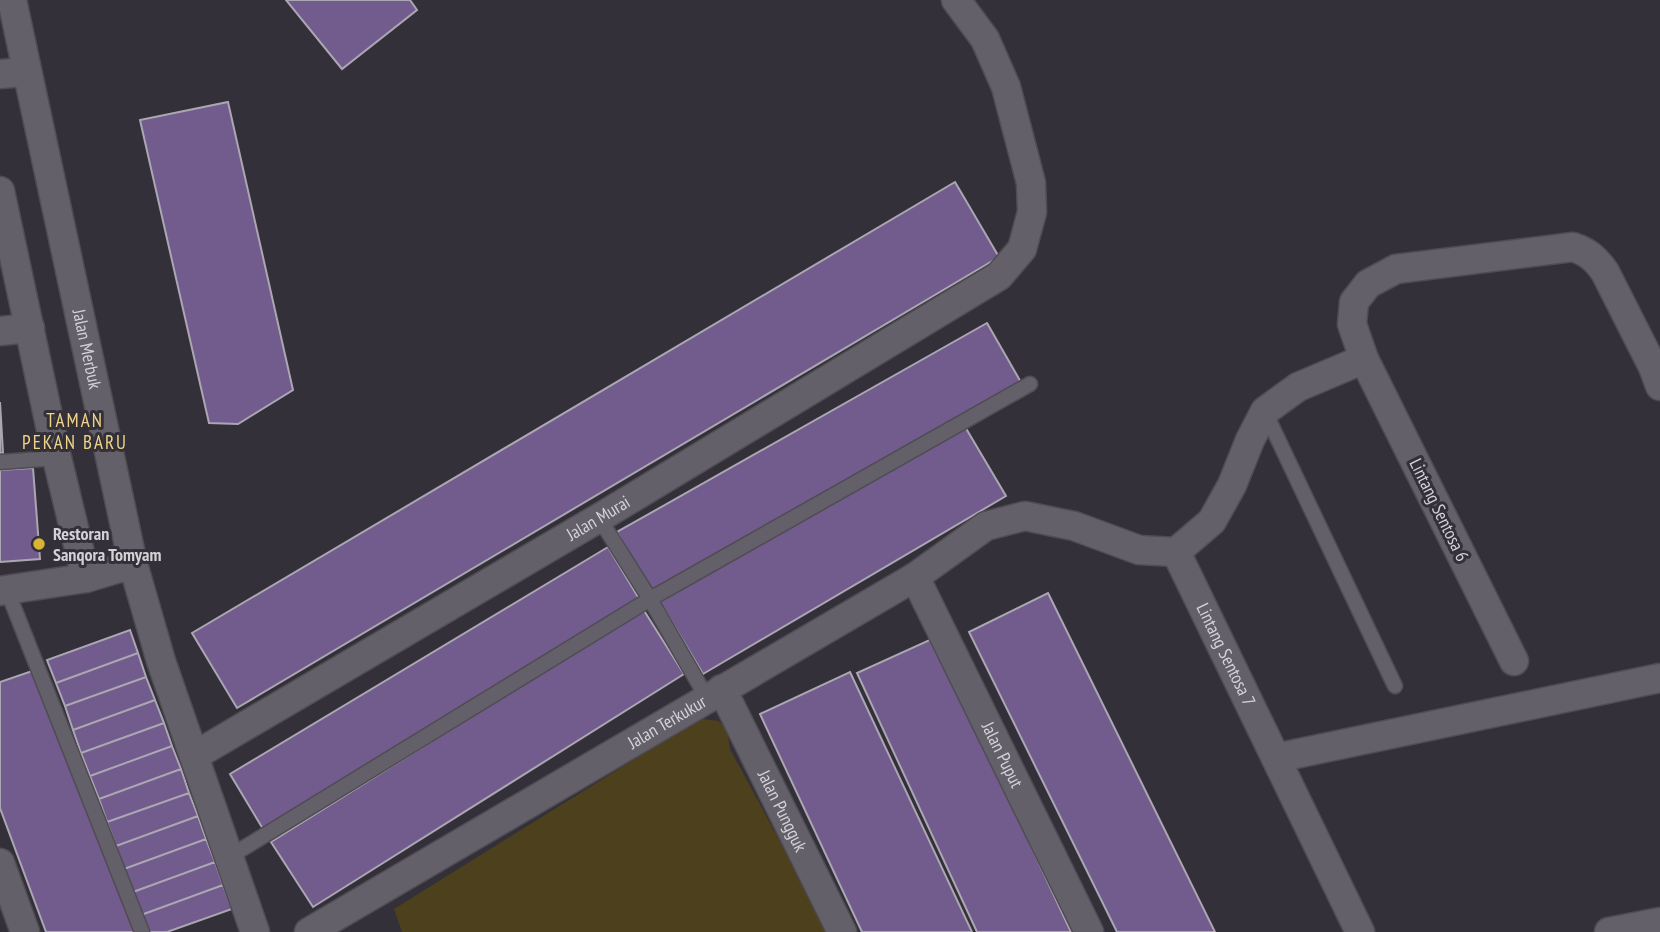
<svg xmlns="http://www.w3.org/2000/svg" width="1660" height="932" font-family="'PT Sans Narrow',sans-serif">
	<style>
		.green { fill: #4c401d }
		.building { fill: #725b8d; stroke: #aba7b2; stroke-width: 2 }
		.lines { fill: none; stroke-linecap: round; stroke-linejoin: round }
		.lane-casing { stroke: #4f4c53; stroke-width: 17 }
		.street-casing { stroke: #4f4c53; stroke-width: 31 }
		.lane { stroke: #64606a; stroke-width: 14 }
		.street { stroke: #64606a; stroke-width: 28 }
		.poi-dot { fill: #d9b434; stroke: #343039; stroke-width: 2.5 }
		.labels { text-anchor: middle; stroke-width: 6; stroke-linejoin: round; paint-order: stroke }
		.street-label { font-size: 18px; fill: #d4d2d7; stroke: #343039 }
		.poi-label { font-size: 18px; font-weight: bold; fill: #d4d2d7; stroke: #343039; text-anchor: start }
		.neighbourhood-label { font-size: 19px; letter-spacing: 2px; fill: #edd487; stroke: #343039 }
	</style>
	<rect width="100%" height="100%" fill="#343039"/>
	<path class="green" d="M703 719 718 721 727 727 730 749 829 932H402L394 909 691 724Z"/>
	<path class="building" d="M286 0H410L417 10 342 69Z
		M228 102 293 390 238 424 209 423 140 120Z
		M955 182 999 257 237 708 192 633Z
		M987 323 1022 384 652 593 617 532Z
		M0 402 3 453H0Z
		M964 425 1006 496 703 674 660 602Z
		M33 468 40 559 0 562V470Z
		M608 547 641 602 263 829 230 774Z
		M1048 593 1215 932H1117L969 632Z
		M643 609 684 674 313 907 271 842Z
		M130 630 138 653 56 683 47 660Z
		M934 638 1071 932H977L857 673Z
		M138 653 146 677 65 706 56 683Z
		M38 669 135 932H46L0 808V682Z
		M850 672 972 932H862L760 714Z
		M146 677 155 700 73 730 65 706Z
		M155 700 164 723 81 753 73 730Z
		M164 723 172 746 90 776 81 753Z
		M172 746 181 769 99 799 90 776Z
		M181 769 189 793 107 822 99 799Z
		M189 793 198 816 116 846 107 822Z
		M198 816 206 839 124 869 116 846Z
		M206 839 215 862 133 892 124 869Z
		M215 862 223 885 141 915 133 892Z
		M223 885 232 909 167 932H147L141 915Z"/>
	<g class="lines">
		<g class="lane-casing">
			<path id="lane" d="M1265 412 1395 686
				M0 462 57 458
				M599 518 650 599 707 698
				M7 590 142 932
				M229 857 650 599 1030 384"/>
		</g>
		<g class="street-casing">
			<g id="street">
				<path id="s1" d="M12 0 133 564 161 661 255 932"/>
				<path d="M0 74 26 72"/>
				<path d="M0 191 57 458 86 578"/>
				<path d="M0 331 30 328"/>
				<path id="s2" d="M1176 552 1360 932"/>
				<path id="s3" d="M915 577 1089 932"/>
				<path d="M0 591 86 578 133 564"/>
				<path d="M1514 661 1364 359 1352 324 1354 302 1368 284 1396 269 1573 247C1588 252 1596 259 1605 272L1653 367 1660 386"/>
				<path id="s4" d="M722 689 842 932"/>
				<path id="s5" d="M194 756 599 518 999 276 1022 249 1032 212 1031 183 1006 87 985 39 956 0"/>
				<path d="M1276 758 1660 678"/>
				<path d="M0 863 25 932"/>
				<path id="s6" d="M309 932 915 577 986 526 1025 516 1074 526 1139 550 1176 552 1212 521 1232 485 1250 440 1265 411 1298 387 1364 359"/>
				<path d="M1609 932 1660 922"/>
			</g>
		</g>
		<use href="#lane" class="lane"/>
		<use href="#street" class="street"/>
	</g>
	<circle class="poi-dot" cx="39" cy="544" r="7"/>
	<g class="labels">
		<g class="street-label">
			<text dy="6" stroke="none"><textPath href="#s1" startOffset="357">Jalan Merbuk</textPath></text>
			<text transform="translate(1439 510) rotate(64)" y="6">Lintang Sentosa 6</text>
			<text dy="6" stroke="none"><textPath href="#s5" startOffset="469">Jalan Murai</textPath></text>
			<text dy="6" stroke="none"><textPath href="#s2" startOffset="114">Lintang Sentosa 7</textPath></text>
			<text dy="6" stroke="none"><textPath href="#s6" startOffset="415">Jalan Terkukur</textPath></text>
			<text dy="6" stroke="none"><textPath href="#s3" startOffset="198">Jalan Puput</textPath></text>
			<text dy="6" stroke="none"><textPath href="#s4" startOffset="136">Jalan Pungguk</textPath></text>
		</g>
		<g class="poi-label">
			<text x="53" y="540">Restoran<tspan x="53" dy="21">Sanqora Tomyam</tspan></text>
		</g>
		<g class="neighbourhood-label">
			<text x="75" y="427">TAMAN<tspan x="75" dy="22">PEKAN BARU</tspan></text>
		</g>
	</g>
</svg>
